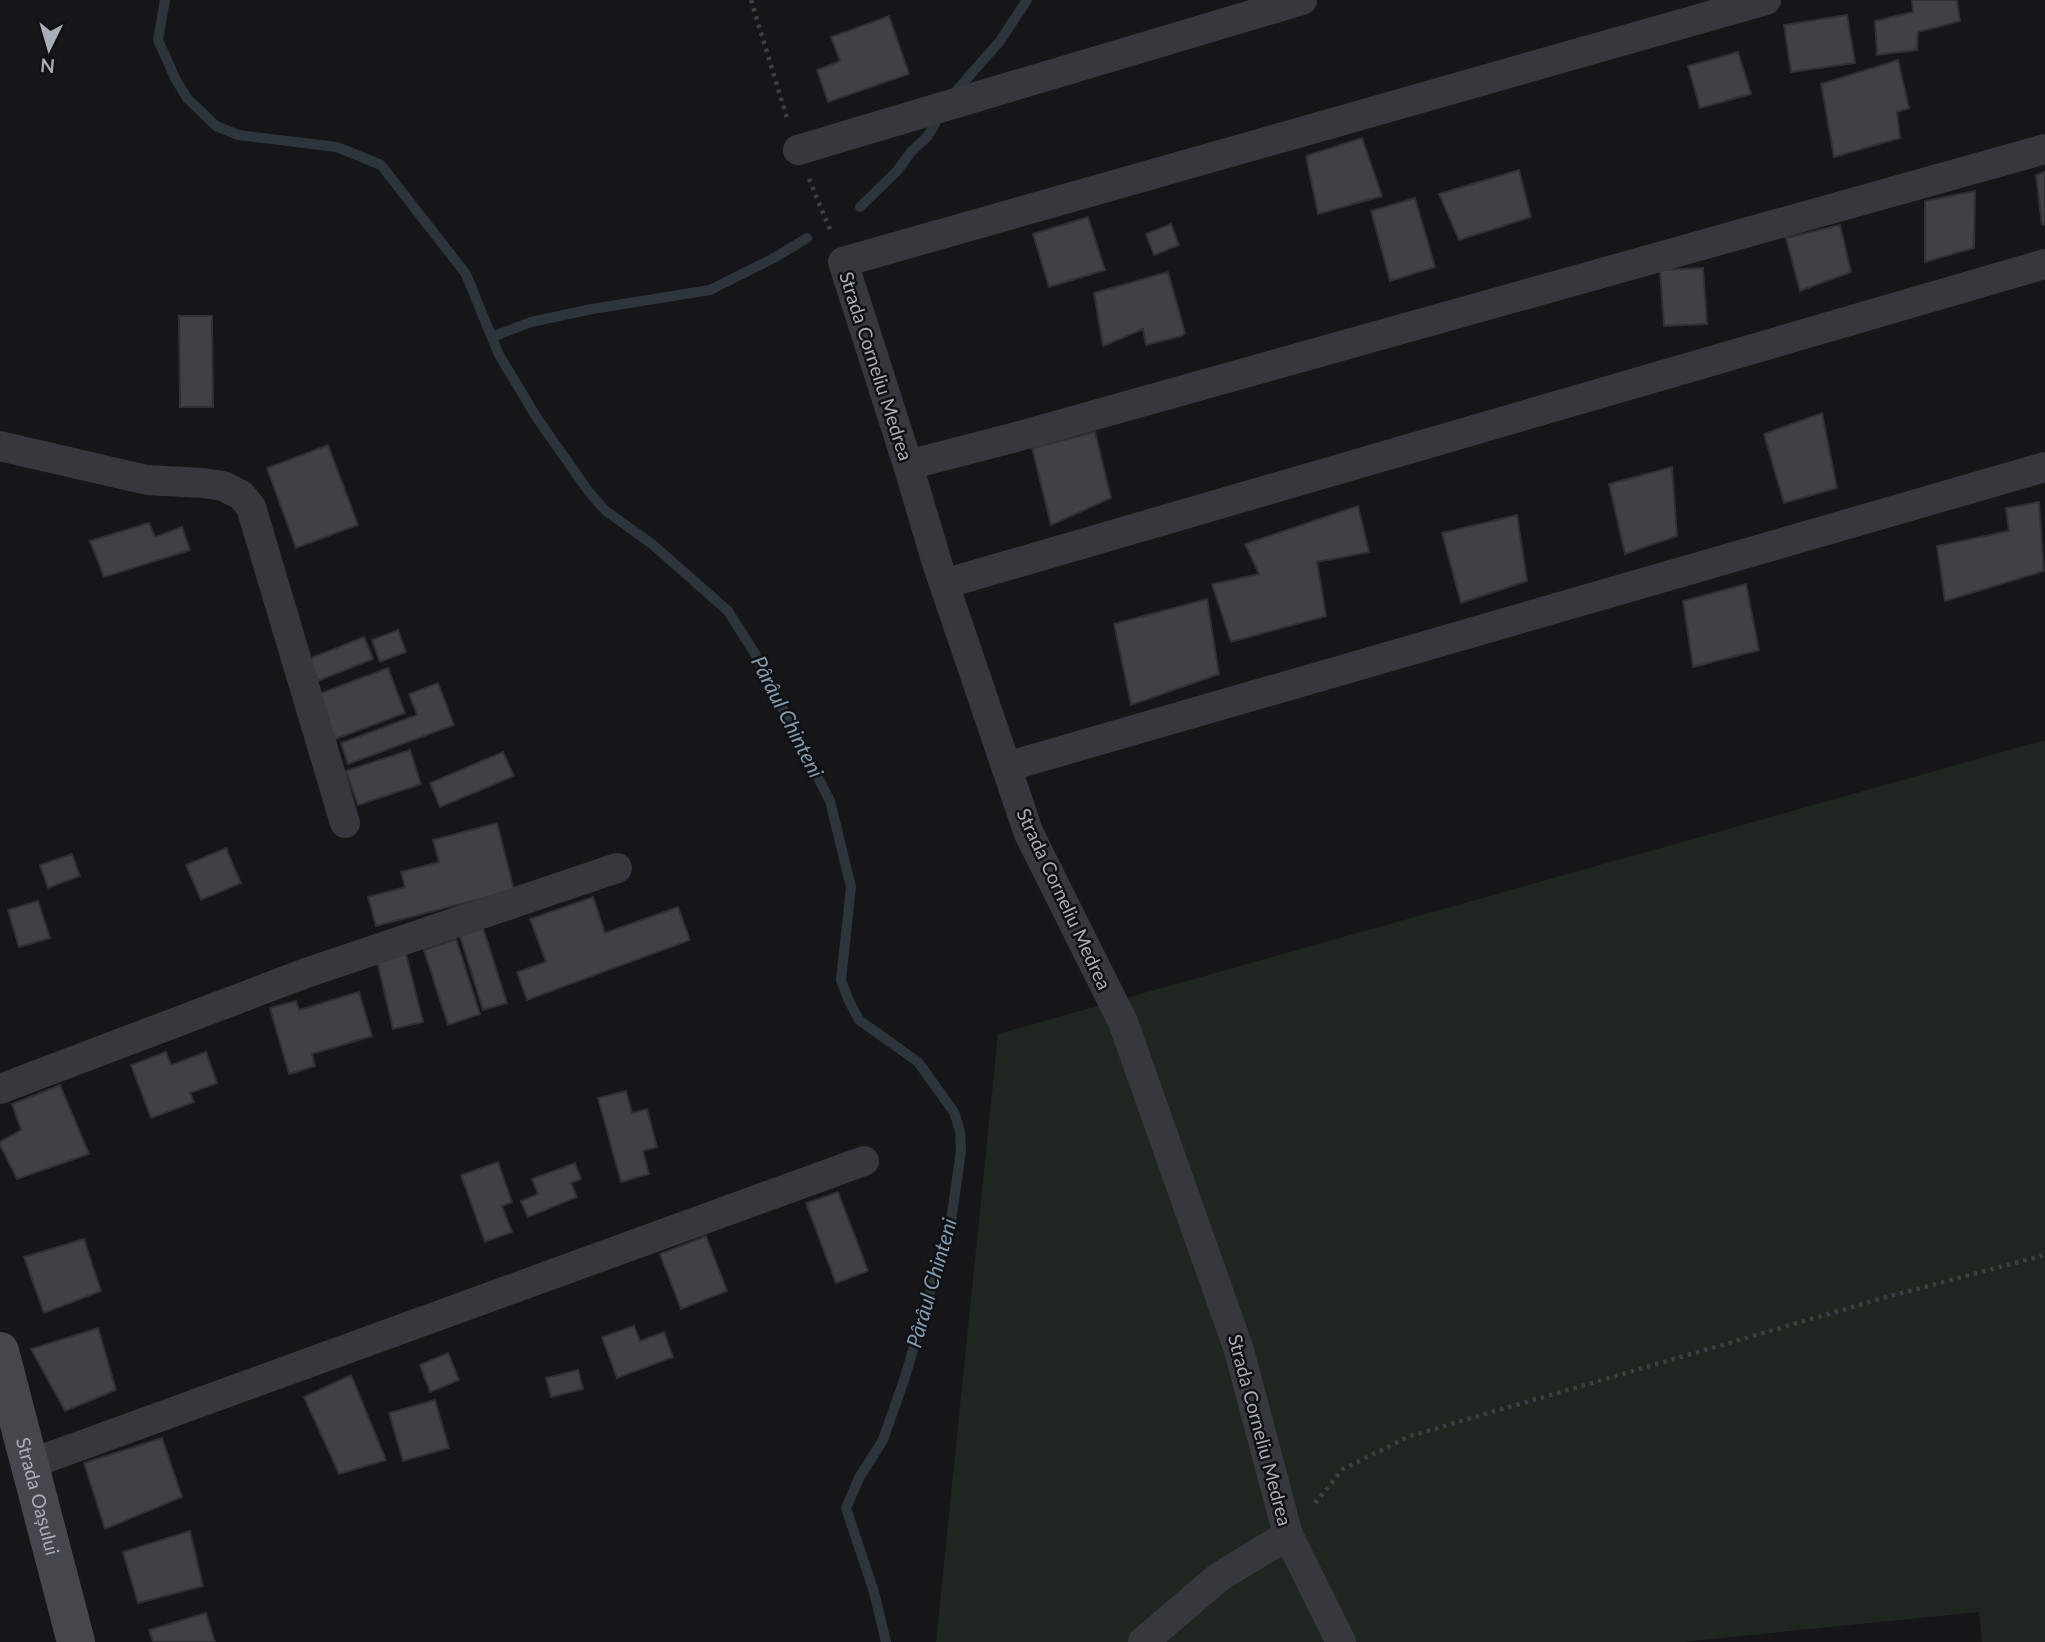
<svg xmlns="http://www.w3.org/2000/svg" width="2045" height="1642" font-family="Lato,sans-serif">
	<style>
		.green { fill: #1e261f }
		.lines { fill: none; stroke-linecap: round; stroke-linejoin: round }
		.stream { stroke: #2c353c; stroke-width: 10 }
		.building { fill: #404145; stroke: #303034; stroke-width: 2 }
		.path { stroke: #3d3f44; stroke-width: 4.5; stroke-dasharray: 3.5 5; stroke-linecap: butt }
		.street { stroke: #37383d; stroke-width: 30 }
		.secondary { stroke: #45474d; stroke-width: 38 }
		.labels { text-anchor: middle; stroke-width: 5; stroke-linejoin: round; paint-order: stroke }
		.street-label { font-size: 19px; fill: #a8adb8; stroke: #111113 }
		.water-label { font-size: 21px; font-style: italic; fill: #7f9bb3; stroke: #111113 }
	</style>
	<rect width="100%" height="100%" fill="#161618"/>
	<path class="green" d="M2045 740V1642H1982L1979 1612 1683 1642H936L998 1034Z"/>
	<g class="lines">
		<path class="stream" d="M165 0 158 40 176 80 187 98 216 126 238 135 337 147 381 165 466 274 499 355 537 418 589 492 606 511 652 544 728 611 754 652 830 801 851 887 841 980 849 1001 859 1020 918 1062 954 1112 960 1131 961 1151 951 1221 905 1377 883 1440 859 1478 846 1508 874 1592 886 1642
			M951 97 1000 41 1027 0
			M860 207 897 171 911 152 928 136 941 113
			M492 337 531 322 592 309 710 290 774 258 807 238"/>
	</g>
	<path class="building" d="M1912 0H1957L1960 21 1918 32 1917 50 1877 55 1875 21 1913 12Z
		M1847 15 1855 63 1791 72 1784 25Z
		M889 16 909 74 828 102 817 70 840 61 831 37Z
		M1738 52 1751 94 1700 108 1688 66Z
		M1898 60 1909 108 1897 112 1900 138 1834 157 1821 84Z
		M1362 138 1382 196 1318 214 1306 156Z
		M1519 170 1531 217 1459 240 1439 194Z
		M2045 172V224L2042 225 2036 175Z
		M1975 191 1974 248 1925 262V201Z
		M1415 198 1435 267 1390 281 1371 211Z
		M1088 217 1105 270 1049 287 1033 234Z
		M1171 224 1179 245 1154 255 1146 234Z
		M1840 225 1851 272 1800 291 1786 238Z
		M1703 268 1707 324 1664 326 1660 270Z
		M1168 272 1185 333 1181 336 1146 345 1143 329 1103 346 1094 293Z
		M179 316H212L213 407H180Z
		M1822 413 1837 488 1784 503 1764 434Z
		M1095 432 1111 498 1051 525 1032 448Z
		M328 445 358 525 296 548 267 468Z
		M1672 467 1677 536 1625 554 1609 484Z
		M2039 502 2044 571 1945 601 1937 546 2009 531 2006 508Z
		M1358 506 1369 552 1317 562 1326 616 1231 642 1212 584 1259 574 1245 544Z
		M1517 515 1527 581 1461 603 1442 533Z
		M149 523 155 537 182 527 190 550 104 577 90 541Z
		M1746 584 1759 650 1693 667 1683 601Z
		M1207 599 1219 674 1131 705 1114 624Z
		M398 630 406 652 380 662 372 640Z
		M364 637 373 659 310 684 301 662Z
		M388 668 405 713 330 741 313 696Z
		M438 683 454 725 348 764 341 743 417 715 409 694Z
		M410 750 421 784 358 805 346 771Z
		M503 752 514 776 440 807 430 783Z
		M497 823 514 890 376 926 368 897 405 887 401 872 439 862 433 840Z
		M226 848 241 883 201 900 186 865Z
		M72 854 80 876 48 888 40 865Z
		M593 897 605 933 678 907 690 940 527 1000 517 972 546 962 530 919Z
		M38 901 50 938 19 947 8 910Z
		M483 928 507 1003 483 1010 460 936Z
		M456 939 480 1014 448 1025 424 950Z
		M406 954 423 1022 393 1029 377 961Z
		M359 992 372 1036 312 1054 315 1066 289 1074 270 1008 296 1001 299 1010Z
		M166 1052 171 1065 206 1052 217 1083 190 1093 194 1102 151 1118 131 1065Z
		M60 1085 89 1154 17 1179 0 1145V1142L21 1130 12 1104Z
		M626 1091 632 1113 647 1109 657 1147 643 1151 649 1174 621 1182 598 1098Z
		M498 1162 512 1202 502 1206 512 1232 485 1242 461 1175Z
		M575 1163 581 1179 571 1183 577 1197 528 1217 521 1201 538 1194 532 1179Z
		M838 1192 868 1271 836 1283 806 1203Z
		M706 1236 727 1291 681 1309 660 1254Z
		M84 1239 101 1291 44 1313 24 1257Z
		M634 1326 640 1341 664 1332 673 1357 617 1378 602 1337Z
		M98 1328 116 1390 65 1411 31 1349Z
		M448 1353 459 1380 430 1392 420 1365Z
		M578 1370 583 1389 551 1397 546 1378Z
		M351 1375 386 1460 339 1474 304 1397Z
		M435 1400 449 1448 403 1461 389 1413Z
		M162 1438 182 1497 105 1529 84 1463Z
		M190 1531 203 1586 138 1603 123 1552Z
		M206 1613 215 1642H153L149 1630Z"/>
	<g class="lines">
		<path class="path" d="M751 0 788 121
			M809 179 831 232
			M1315 1503 1343 1469 1410 1436 1883 1298 2045 1255"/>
		<path class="street" d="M798 150 1302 0
			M0 446 147 480 203 483 223 486 241 495 251 507 345 823
			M908 465 1016 437 2045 149
			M944 584 2045 264
			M1006 767 2045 467
			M0 1089 306 973 617 868
			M30 1464 864 1161
			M1143 1642 1219 1577 1288 1535
			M1341 1642 1288 1535 1239 1350 1123 1022 1029 834 938 566 908 465 843 262 1766 0"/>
		<path class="secondary" id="s1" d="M0 1351 76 1642"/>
	</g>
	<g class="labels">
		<g class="street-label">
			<text transform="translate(876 366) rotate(72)" y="7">Strada Corneliu Medrea</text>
			<text transform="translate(1064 899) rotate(65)" y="7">Strada Corneliu Medrea</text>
			<text transform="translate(1260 1430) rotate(75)" y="7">Strada Corneliu Medrea</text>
			<text dy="7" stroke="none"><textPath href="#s1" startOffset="150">Strada Oașului</textPath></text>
		</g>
		<g class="water-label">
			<text transform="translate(787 717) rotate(63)" y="7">Pârâul Chinteni</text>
			<text transform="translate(932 1283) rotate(-74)" y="7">Pârâul Chinteni</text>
		</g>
	</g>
	<g transform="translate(49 49) rotate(185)" stroke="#111113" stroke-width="5" paint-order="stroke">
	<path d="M0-5L12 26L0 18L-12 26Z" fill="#a8adb8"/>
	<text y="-10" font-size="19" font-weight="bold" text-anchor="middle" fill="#a8adb8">N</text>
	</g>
</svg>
